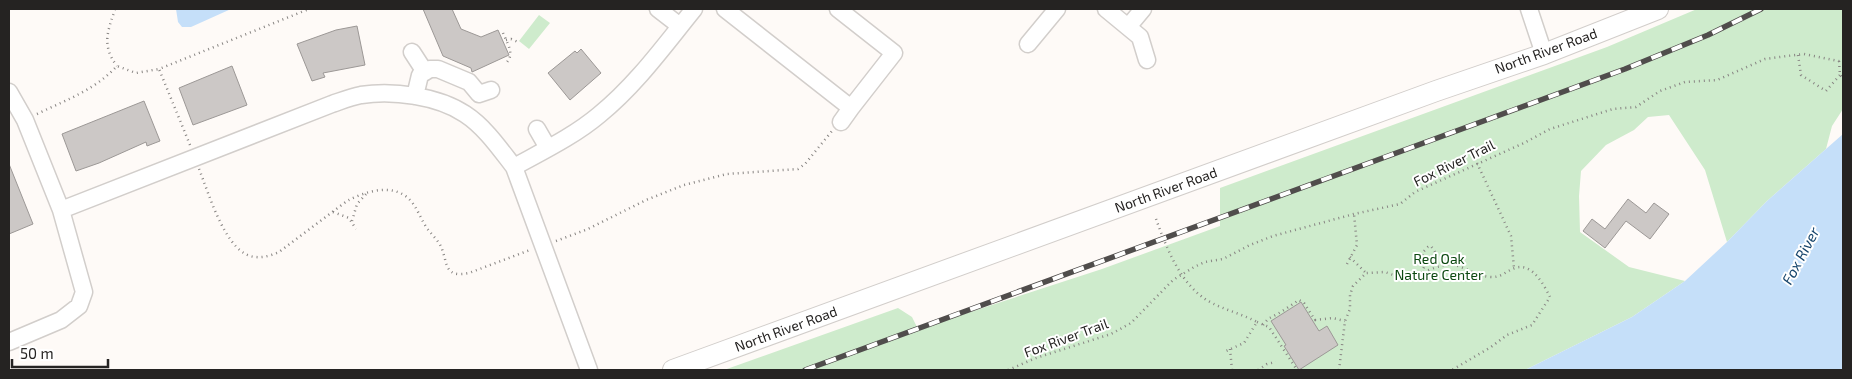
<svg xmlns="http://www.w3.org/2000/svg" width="1852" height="379" font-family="'Exo 2',sans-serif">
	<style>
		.green { fill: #ceebcc }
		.water { fill: #c5dff9 }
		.building { fill: #ccc8c6; stroke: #9c9896 }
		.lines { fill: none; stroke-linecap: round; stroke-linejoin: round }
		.minor-casing { stroke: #d2cecb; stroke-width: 19 }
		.major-casing { stroke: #d2cecb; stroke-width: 22 }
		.path { stroke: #888583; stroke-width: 2.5; stroke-dasharray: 1 4; stroke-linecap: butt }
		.minor { stroke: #fff; stroke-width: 16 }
		.major { stroke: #fff; stroke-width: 20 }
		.rail-casing { stroke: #504d4c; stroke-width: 5.5 }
		.rail { stroke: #fff; stroke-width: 4; stroke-dasharray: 11; stroke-linecap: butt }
		.labels { text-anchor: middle; stroke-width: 4; stroke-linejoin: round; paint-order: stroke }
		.street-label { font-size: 14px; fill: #252322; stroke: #fff }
		.park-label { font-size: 14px; fill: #0c4810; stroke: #fff }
		.water-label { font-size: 15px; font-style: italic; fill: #15446b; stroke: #fff }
	</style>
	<rect width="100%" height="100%" fill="#fefaf7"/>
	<path class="green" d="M1697 9H1843V109L1832 126 1826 149 1767 201 1727 242 1705 170 1669 115 1648 117 1634 130 1606 145 1581 171 1579 196 1580 232 1629 267 1685 281 1632 317 1525 370H724L898 308 912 317 918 329 1102 269 1220 226V188L1607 47Z
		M539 15 550 23 529 49 519 41Z"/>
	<path class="water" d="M176 9H231L191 27H182L178 22Z
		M1843 134V370H1525L1632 317 1685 281 1727 242 1767 201Z"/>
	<path class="building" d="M423 9H452L461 29 481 37 498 30 509 55 472 72 471 68 443 56Z
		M357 26 365 65 323 73 325 77 312 81 297 44 336 30Z
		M581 49 601 73 570 100 548 73 575 51 577 53Z
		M232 66 247 105 193 125 179 88Z
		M144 101 160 141 147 146 146 142 99 163 76 171 62 134Z
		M9 164 33 224 9 234Z
		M1628 199 1646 213 1654 203 1669 214 1650 239 1626 221 1605 248 1583 231 1592 219 1605 229Z
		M1301 302 1319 331 1327 326 1338 345 1299 370 1284 346 1286 345 1271 321Z"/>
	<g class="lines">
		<g class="minor-casing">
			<path id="minor" d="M658 9 680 26
				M725 9 851 108 894 53 838 9
				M1106 9 1140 37 1147 60
				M1529 9 1544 54
				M1128 27 1143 9
				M1028 44 1057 9
				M412 52 425 72
				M9 92 25 120 61 210 332 104C341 101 351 97 361 95 393 90 438 96 465 114 485 127 500 149 514 167
				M415 96 420 75 430 69H438L469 82 479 94 491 90
				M841 122 851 108
				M537 129 548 148
				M9 342 61 320 79 306 84 292 61 210
				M589 370 514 167C543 151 574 136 599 115 636 85 664 46 694 9"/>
		</g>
		<g class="major-casing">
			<path id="major" d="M673 370 1436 91 1544 54 1658 9"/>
		</g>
		<path class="path" d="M115 9C108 31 101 45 117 66
			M503 33C507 43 516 55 505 64
			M506 40 511 39 518 42
			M1798 55 1801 75 1826 91 1840 75
			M1839 61 1840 75 1843 78
			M37 114C66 100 95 90 117 66L136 73 159 69
			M190 145 159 69 309 9
			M1477 163 1511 236 1514 268
			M199 169C209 193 226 256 256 257 264 258 272 255 279 252L347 201C366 191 394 182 411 201 417 208 420 217 425 225 429 232 435 237 439 243 449 259 441 279 469 273L530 250
			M333 212 349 218 356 229
			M1156 219C1167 249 1181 286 1210 302 1225 310 1242 314 1257 322L1244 343 1226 351
			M352 221 357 204 368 192
			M556 241 588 229 646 200 684 185 727 174 798 169 805 164 832 131
			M1350 257 1366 273
			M1347 264 1357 245 1354 214
			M1422 273C1425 261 1431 260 1435 252L1431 246 1428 247 1422 253 1423 258 1427 260
			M1315 320 1333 318 1345 321
			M1257 322 1269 327 1297 370
			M1263 325 1268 319 1281 312 1299 300 1304 303 1315 320 1313 321
			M1230 349 1232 370
			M1008 370 1036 358 1111 334 1131 323 1173 280 1194 267 1205 262 1223 259 1250 245 1273 236 1354 214 1400 204 1415 192 1524 143 1550 129 1613 109 1636 107 1660 91 1685 82 1717 80 1765 59 1787 56 1804 54 1843 62
			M1258 370 1267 364 1276 362
			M1339 370 1345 321 1350 309V295L1353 286 1366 273 1385 272 1407 280C1418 275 1442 262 1454 265 1467 268 1477 276 1490 277 1501 278 1506 271 1515 268 1532 262 1544 285 1550 297L1532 325 1507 335 1491 347 1452 370"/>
		<use href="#minor" class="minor"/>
		<use href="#major" class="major"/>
		<g class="rail-casing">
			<path id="rail" d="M805 370 1625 69 1708 35 1761 9"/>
		</g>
		<use href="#rail" class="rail"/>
	</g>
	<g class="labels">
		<g class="street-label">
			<text transform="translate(1546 51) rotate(-20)" y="5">North River Road</text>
			<text transform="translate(1454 163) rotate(-26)" y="5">Fox River Trail</text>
			<text transform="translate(1166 190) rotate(-20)" y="5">North River Road</text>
			<text transform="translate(786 329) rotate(-20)" y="5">North River Road</text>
			<text transform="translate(1066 338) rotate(-20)" y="5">Fox River Trail</text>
		</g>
		<g class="park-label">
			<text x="1439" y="264">Red Oak<tspan x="1439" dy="16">Nature Center</tspan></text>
		</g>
		<g class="water-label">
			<text transform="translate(1801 256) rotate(-62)" y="5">Fox River</text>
		</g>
	</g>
	<rect width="1852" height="379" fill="none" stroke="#252322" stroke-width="20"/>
	<path d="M12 359v8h96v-8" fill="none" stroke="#252322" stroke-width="2.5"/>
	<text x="20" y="359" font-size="15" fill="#252322" stroke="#ffffff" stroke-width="4" paint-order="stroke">50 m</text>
</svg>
